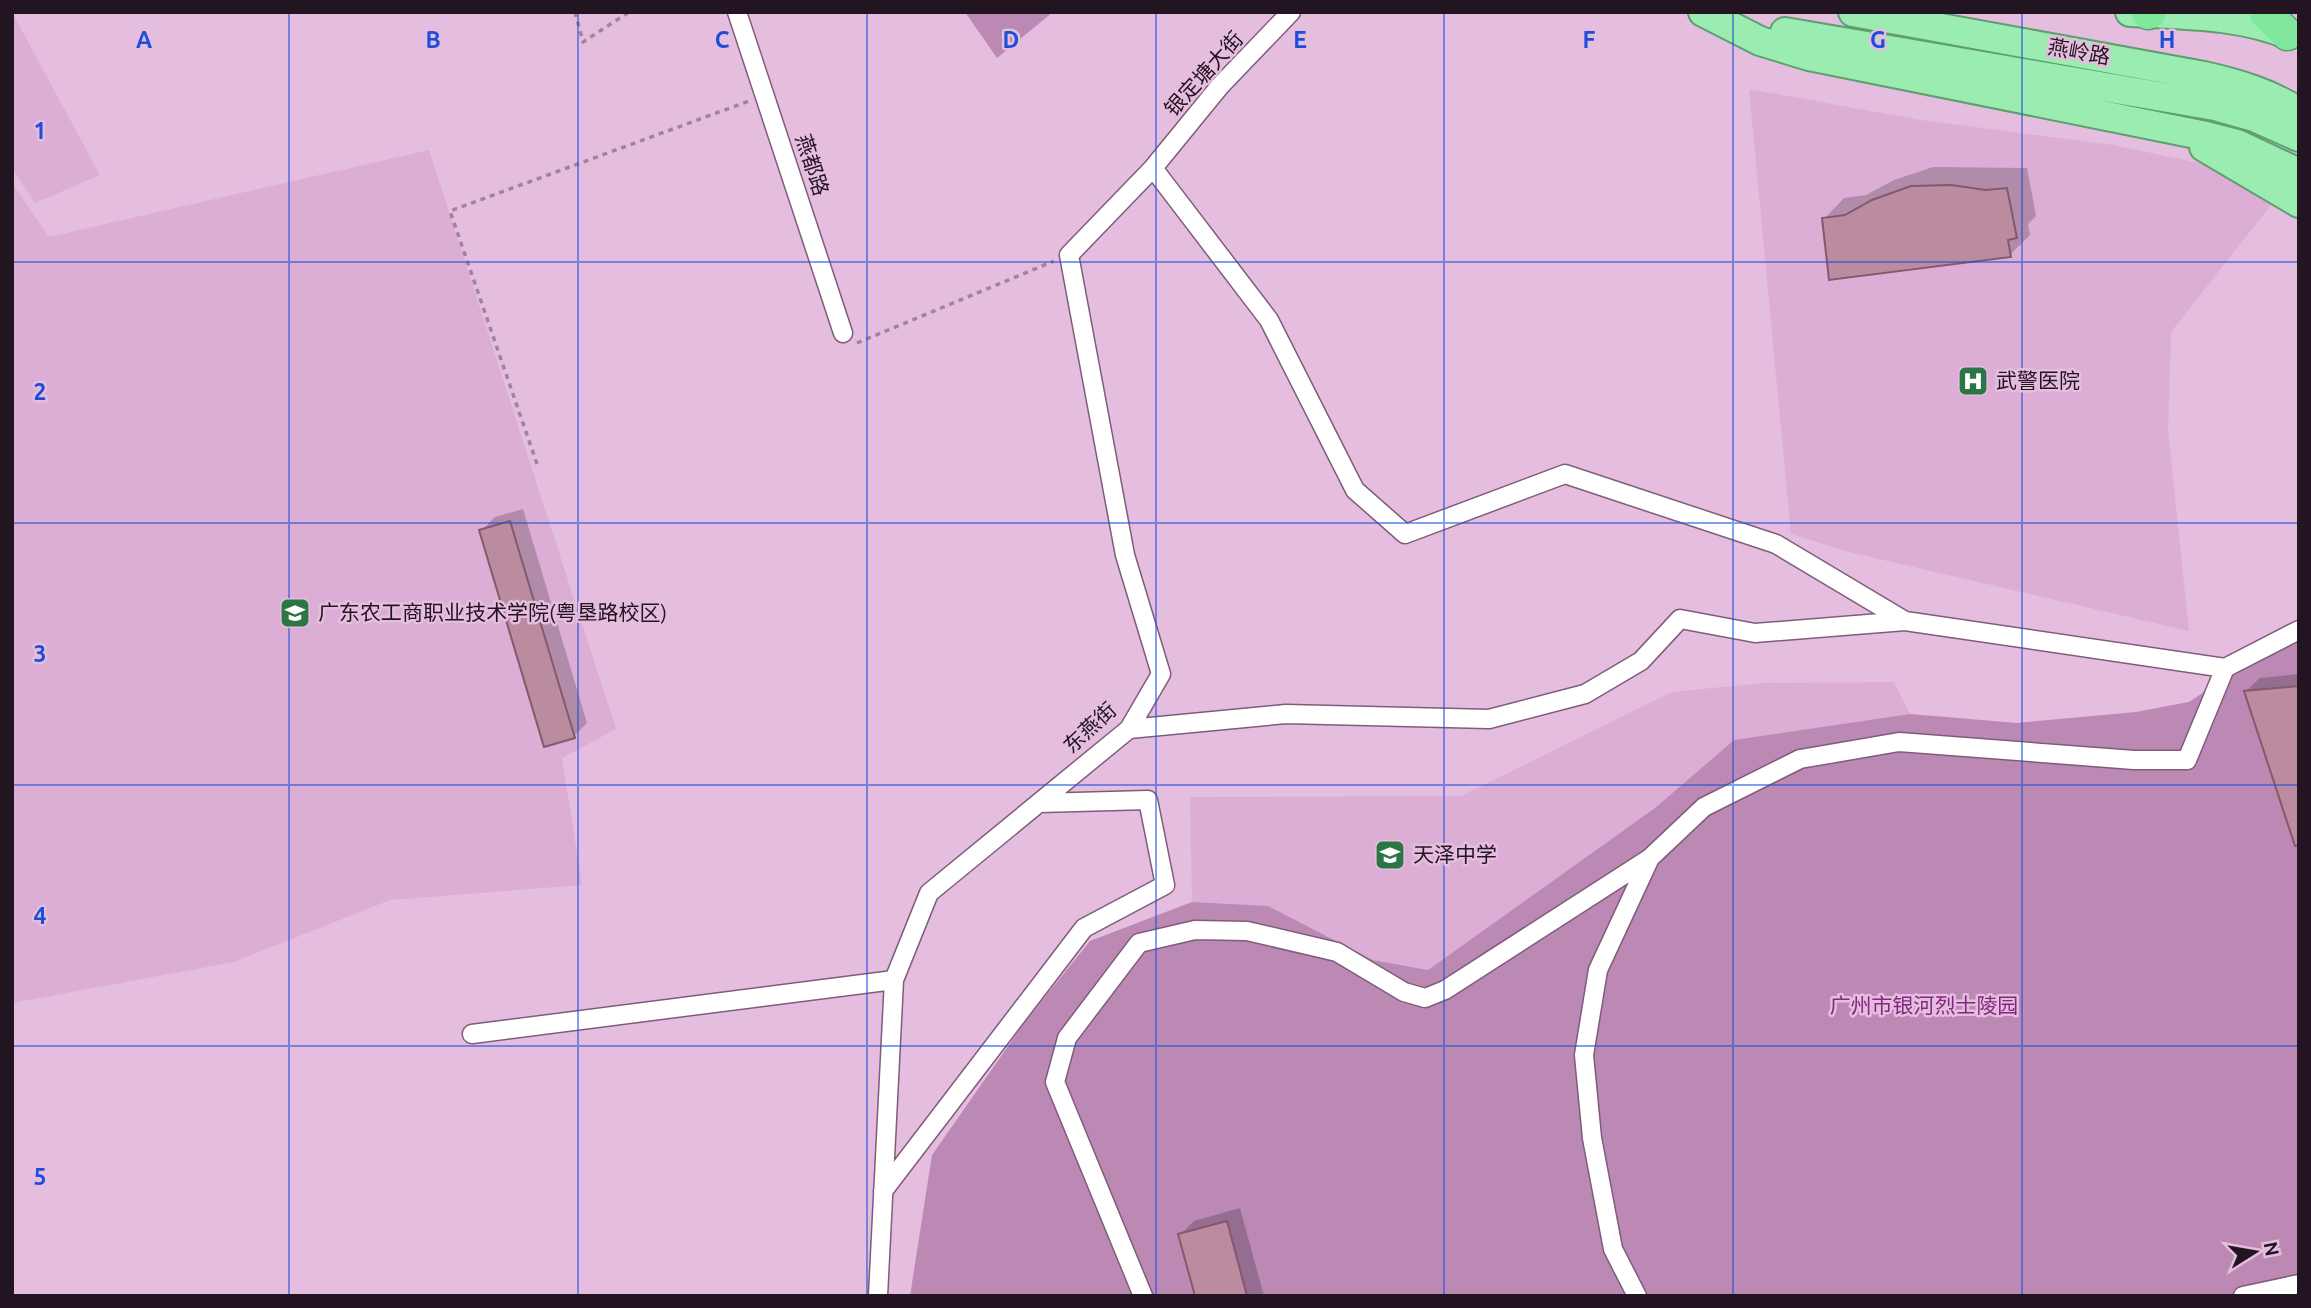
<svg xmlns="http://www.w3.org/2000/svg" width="2311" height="1308" font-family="Ubuntu,'Noto Sans SC',sans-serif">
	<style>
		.built { fill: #dcaed5 }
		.green { fill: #bb89b4 }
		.shadow { fill: #0003 }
		.building { fill: #bb8ca0; stroke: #84596c; stroke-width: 2 }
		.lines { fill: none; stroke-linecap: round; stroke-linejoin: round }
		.minor-casing { stroke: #7f5c7a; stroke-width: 21 }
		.trunk-casing { stroke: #5f9e71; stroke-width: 32 }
		.motorway-casing { stroke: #5f9e71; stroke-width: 35 }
		.path { stroke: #a2839d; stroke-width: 3.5; stroke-dasharray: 5 5; stroke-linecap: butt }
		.minor { stroke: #fff; stroke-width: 18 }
		.trunk { stroke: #9aecb0; stroke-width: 28 }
		.motorway { stroke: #80e89d; stroke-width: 32 }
		.grid { fill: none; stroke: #1d4ed8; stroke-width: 2; stroke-opacity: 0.55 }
		.labels { text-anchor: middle; stroke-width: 5; stroke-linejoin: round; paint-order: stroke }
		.street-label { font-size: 21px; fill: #221420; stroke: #e5bddf }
		.poi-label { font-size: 21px; fill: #221420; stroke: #e5bddf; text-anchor: start }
		.park-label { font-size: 21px; fill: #85277e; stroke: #e5bddf }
		.grid-label { font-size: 23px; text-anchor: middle; font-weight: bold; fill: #1d4ed8; stroke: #e5bddf; stroke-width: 5; stroke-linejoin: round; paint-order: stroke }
	</style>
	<rect width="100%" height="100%" fill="#e5bddf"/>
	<path class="built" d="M12 12 100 175 35 203 12 168Z
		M1749 89 1921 120 2113 145 2209 165 2275 200 2171 332 2168 430 2189 631 1849 552 1791 534Z
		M429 150 616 729 562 758 582 885 390 900 234 962 12 1003V183L49 237Z
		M1894 682 1910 714 1734 740 1655 808 1428 970 1373 960 1268 906 1192 902 1190 797 1461 796 1672 692 1763 683Z"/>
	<path class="green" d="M965 12H1053L997 58Z
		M2299 640V1296H910L932 1155 1027 1019 1090 941 1192 902 1268 906 1373 960 1428 970 1655 808 1734 740 1910 714 2017 723 2136 712 2189 702 2251 661Z"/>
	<path class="shadow" d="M1933 167 2027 168 2036 216 2028 224 2030 235 2010 255 1824 219 1844 198 1866 195 1894 180Z
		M523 509 587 723 574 736 481 531 495 517Z
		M2299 674V851L2246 691 2260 678Z
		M1240 1208 1264 1296H1197L1180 1235 1194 1221Z"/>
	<path class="building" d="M1951 185 1986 190 2007 188 2017 238 2008 240 2011 257 1829 280 1822 218 1845 215 1872 200 1911 186Z
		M510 521 575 738 544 747 479 530Z
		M2299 686V845L2295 846 2244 691Z
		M1227 1221 1247 1296H1195L1178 1234Z"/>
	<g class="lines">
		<g class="minor-casing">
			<path id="minor" d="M737 12 843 333
				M1153 168 1269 320 1355 490 1405 534 1565 474 1776 544 1905 621 2225 668 2299 630
				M1129 729 1286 714 1489 719 1585 694 1641 661 1680 619 1755 633 1905 621
				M472 1034 894 980
				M883 1191 1084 928 1165 885 1148 800 1039 803
				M878 1296 894 980 929 893 1129 729 1161 674 1125 555 1069 255 1153 168 1220 86 1291 12
				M1143 1296 1055 1082 1067 1038 1139 943 1195 930 1247 931 1337 952 1404 992 1425 998 1445 990 1650 858 1704 807 1800 759 1899 742 2134 760H2187L2225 668
				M1637 1296 1613 1249 1592 1138 1584 1055 1598 970 1650 858
				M2243 1296 2299 1284"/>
		</g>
		<g class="trunk-casing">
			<path id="trunk" d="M1703 12 1760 41 1809 56 2206 136 2237 144 2299 173
				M1853 12 2204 76C2239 84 2269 93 2299 112
				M2130 12C2182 15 2240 14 2289 35
				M1785 32 2215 106 2254 117 2299 137
				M2204 147 2299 203"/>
		</g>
		<g class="motorway-casing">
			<path id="motorway" d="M2265 12 2287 34
				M2148 13 2150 12"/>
		</g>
		<path class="path" d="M575 12 583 42 629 12
			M857 343 1054 261
			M537 464 450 211 749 101"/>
		<use href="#minor" class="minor"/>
		<use href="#trunk" class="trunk"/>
		<use href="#motorway" class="motorway"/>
	</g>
	<path class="grid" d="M289 12V1296M578 12V1296M867 12V1296M1156 12V1296M1444 12V1296M1733 12V1296M2022 12V1296M12 262H2299M12 523H2299M12 785H2299M12 1046H2299"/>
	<defs>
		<g id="hospital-square" transform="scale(1.575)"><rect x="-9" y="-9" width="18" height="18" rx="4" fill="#2b7644" stroke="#e5bddf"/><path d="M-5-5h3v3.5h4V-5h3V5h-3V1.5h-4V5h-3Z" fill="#fff"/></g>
		<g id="university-square" transform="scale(1.575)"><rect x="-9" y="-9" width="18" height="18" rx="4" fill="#2b7644" stroke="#e5bddf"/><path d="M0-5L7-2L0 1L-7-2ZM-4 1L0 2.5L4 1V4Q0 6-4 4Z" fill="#fff"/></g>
		<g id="school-square" transform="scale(1.575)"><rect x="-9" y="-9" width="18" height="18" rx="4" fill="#2b7644" stroke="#e5bddf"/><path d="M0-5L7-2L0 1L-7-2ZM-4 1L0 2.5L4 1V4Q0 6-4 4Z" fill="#fff"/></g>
	</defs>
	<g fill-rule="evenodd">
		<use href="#hospital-square" x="1973" y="381"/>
		<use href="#university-square" x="295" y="613"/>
		<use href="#school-square" x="1390" y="855"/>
	</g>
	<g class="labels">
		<g class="street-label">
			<text transform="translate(2079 52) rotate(10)" y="7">燕岭路</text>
			<text transform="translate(1204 74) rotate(-48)" y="7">银定塘大街</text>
			<text transform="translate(812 165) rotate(72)" y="7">燕都路</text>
			<text transform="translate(1090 728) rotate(-43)" y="7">东燕街</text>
		</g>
		<g class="poi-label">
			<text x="1996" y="388">武警医院</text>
			<text x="318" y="620">广东农工商职业技术学院(粤垦路校区)</text>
			<text x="1413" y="862">天泽中学</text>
		</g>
		<g class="park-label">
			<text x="1924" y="1013">广州市银河烈士陵园</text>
		</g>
	</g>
	<g class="grid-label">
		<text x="144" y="48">A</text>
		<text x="433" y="48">B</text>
		<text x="722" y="48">C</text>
		<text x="1011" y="48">D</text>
		<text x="1300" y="48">E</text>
		<text x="1589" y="48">F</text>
		<text x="1878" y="48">G</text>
		<text x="2167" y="48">H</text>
		<text x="40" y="139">1</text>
		<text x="40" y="400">2</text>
		<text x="40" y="662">3</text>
		<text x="40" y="924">4</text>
		<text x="40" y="1185">5</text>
	</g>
	<rect width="2311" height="1308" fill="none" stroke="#221420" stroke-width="28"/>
	<g transform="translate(2255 1252) rotate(79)" stroke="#e5bddf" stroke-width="5" paint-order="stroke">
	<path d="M0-5L12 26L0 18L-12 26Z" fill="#221420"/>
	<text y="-10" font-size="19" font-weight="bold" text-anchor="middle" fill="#221420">N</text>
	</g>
</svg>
